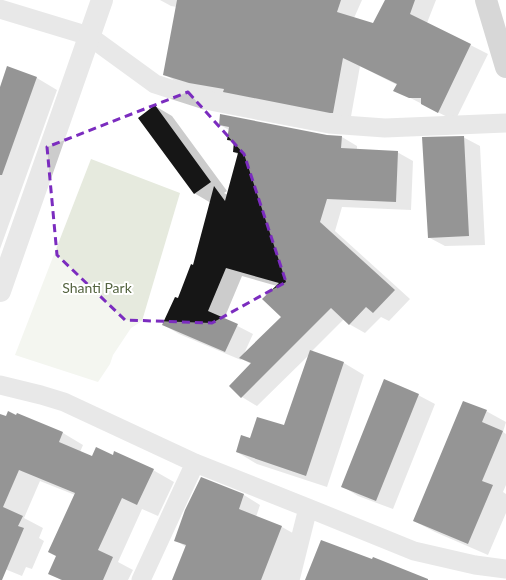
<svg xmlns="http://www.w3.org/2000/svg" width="506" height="580" font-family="Lato,sans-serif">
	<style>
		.green { fill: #e6eade }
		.shadow { fill: #0003; fill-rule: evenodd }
		.building { fill: #161616 }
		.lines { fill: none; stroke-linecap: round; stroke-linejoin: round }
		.minor { stroke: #ccc; stroke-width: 19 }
		.tertiary { stroke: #ccc; stroke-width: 22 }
		.primary { stroke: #a7a7a7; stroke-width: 22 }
		.marked { fill: none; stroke: #7b2cbf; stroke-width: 3; stroke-dasharray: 8 5; stroke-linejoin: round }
		.labels { text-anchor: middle; stroke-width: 4; stroke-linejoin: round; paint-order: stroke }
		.park-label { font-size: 14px; fill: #556541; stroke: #fff }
	</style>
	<rect width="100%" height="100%" fill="#fff"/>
	<path class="green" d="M91 159 180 193 142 321 131 328 113 355 110 364 98 382 15 355Z"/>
	<path class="shadow" d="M160 0H362L354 18 374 25 386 0H436L427 23 488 54 455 121 395 90 397 85 360 66 350 122 207 92 180 84 164 74 177 7 171 6Z
		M8 68 37 78 57 90 0 249V90Z
		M155 106 172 116 227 191 224 193 228 195 239 155 234 152 235 144 228 139 229 130 220 125 342 137 357 146V150L397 152 413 161 411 210 342 207 335 231 410 299 389 321 381 317 365 333 349 324 344 319 311 352 344 363 364 375 327 487 257 464 237 452 251 440 285 427 310 354 257 406 242 397 251 364 242 359 241 360 179 334 164 325 194 266 211 203 194 193ZM242 276 277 286 282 317 243 356 253 334 224 319Z
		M463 137 480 146 485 245 445 246 428 237Z
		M418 395 435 404 393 509 358 496 342 486Z
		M486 411 506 422 503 432 506 434V485L503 492 506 494V513L488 555 435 532 414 521Z
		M18 414 63 433 83 445 80 452 92 457 113 456 153 470 174 482 158 516 142 509 118 562 133 570 128 580H61L49 573 57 556 75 495 40 481 24 518 43 528 39 538 44 541 32 569 26 567 22 576 0 567V422L6 417 17 416Z
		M201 478 244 495 260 505 256 517 282 527 298 536 281 580H174L186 547 175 540Z"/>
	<path class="building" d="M177 0H341L337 12 373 23 385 0H415L410 14 471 44 438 113 421 104V98H409L393 91 397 84 343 58 333 113H330L223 92 224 89 189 83 163 75Z
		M7 66 37 77 2 175H0V87Z
		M155 105 211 182 194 194 138 118Z
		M220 114 327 135 342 136 341 148 398 151 396 202 327 199 320 222 395 290 373 313 366 307 349 325 331 308 241 398 229 386 251 363 239 358 281 317 262 299 279 283 226 268 208 311 238 324 225 352 162 325 175 297 178 298 191 264 193 265 214 186 225 201 238 153 233 152 234 141 227 140 229 127 219 125Z
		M464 136 469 236 428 238 422 137Z
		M310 350 344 362 306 476 236 452 241 435 250 438 257 417 284 425Z
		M384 379 419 394 376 501 341 487Z
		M463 401 487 410 482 422 503 431 482 481 493 485 468 544 413 521Z
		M8 411 16 415 17 413 63 432 59 442 92 456 96 447 113 455 114 451 154 469 137 505 122 498 98 550 113 557 103 580H62L48 574 56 556 48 552 75 493 19 470 3 507 23 516 18 526 24 528 2 580H0V414L6 416Z
		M201 477 244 494 239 509 282 526 261 580H172L186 545 174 541 185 510Z
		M321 540 372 559 373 557 428 579V580H305Z"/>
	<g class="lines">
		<path class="minor" d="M0 9 89 36 155 84 205 100 329 124 385 128 506 123
			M0 385 41 395 64 402 195 463 308 508 290 580
			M308 508 414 551 475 565 506 569
			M141 580 195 463"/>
		<path class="tertiary" d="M0 291 102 0"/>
		<path class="primary" d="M486 0 506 67"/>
	</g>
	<path d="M0 0H506V580H0ZM188 92 244 154 286 282 212 323 125 320 57 255 47 147Z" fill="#fff" fill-opacity=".55" fill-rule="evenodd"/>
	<path class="marked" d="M188 92 244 154 286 282 212 323 125 320 57 255 47 147Z"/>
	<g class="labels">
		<g class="park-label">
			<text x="97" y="293">Shanti Park</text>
		</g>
	</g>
</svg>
